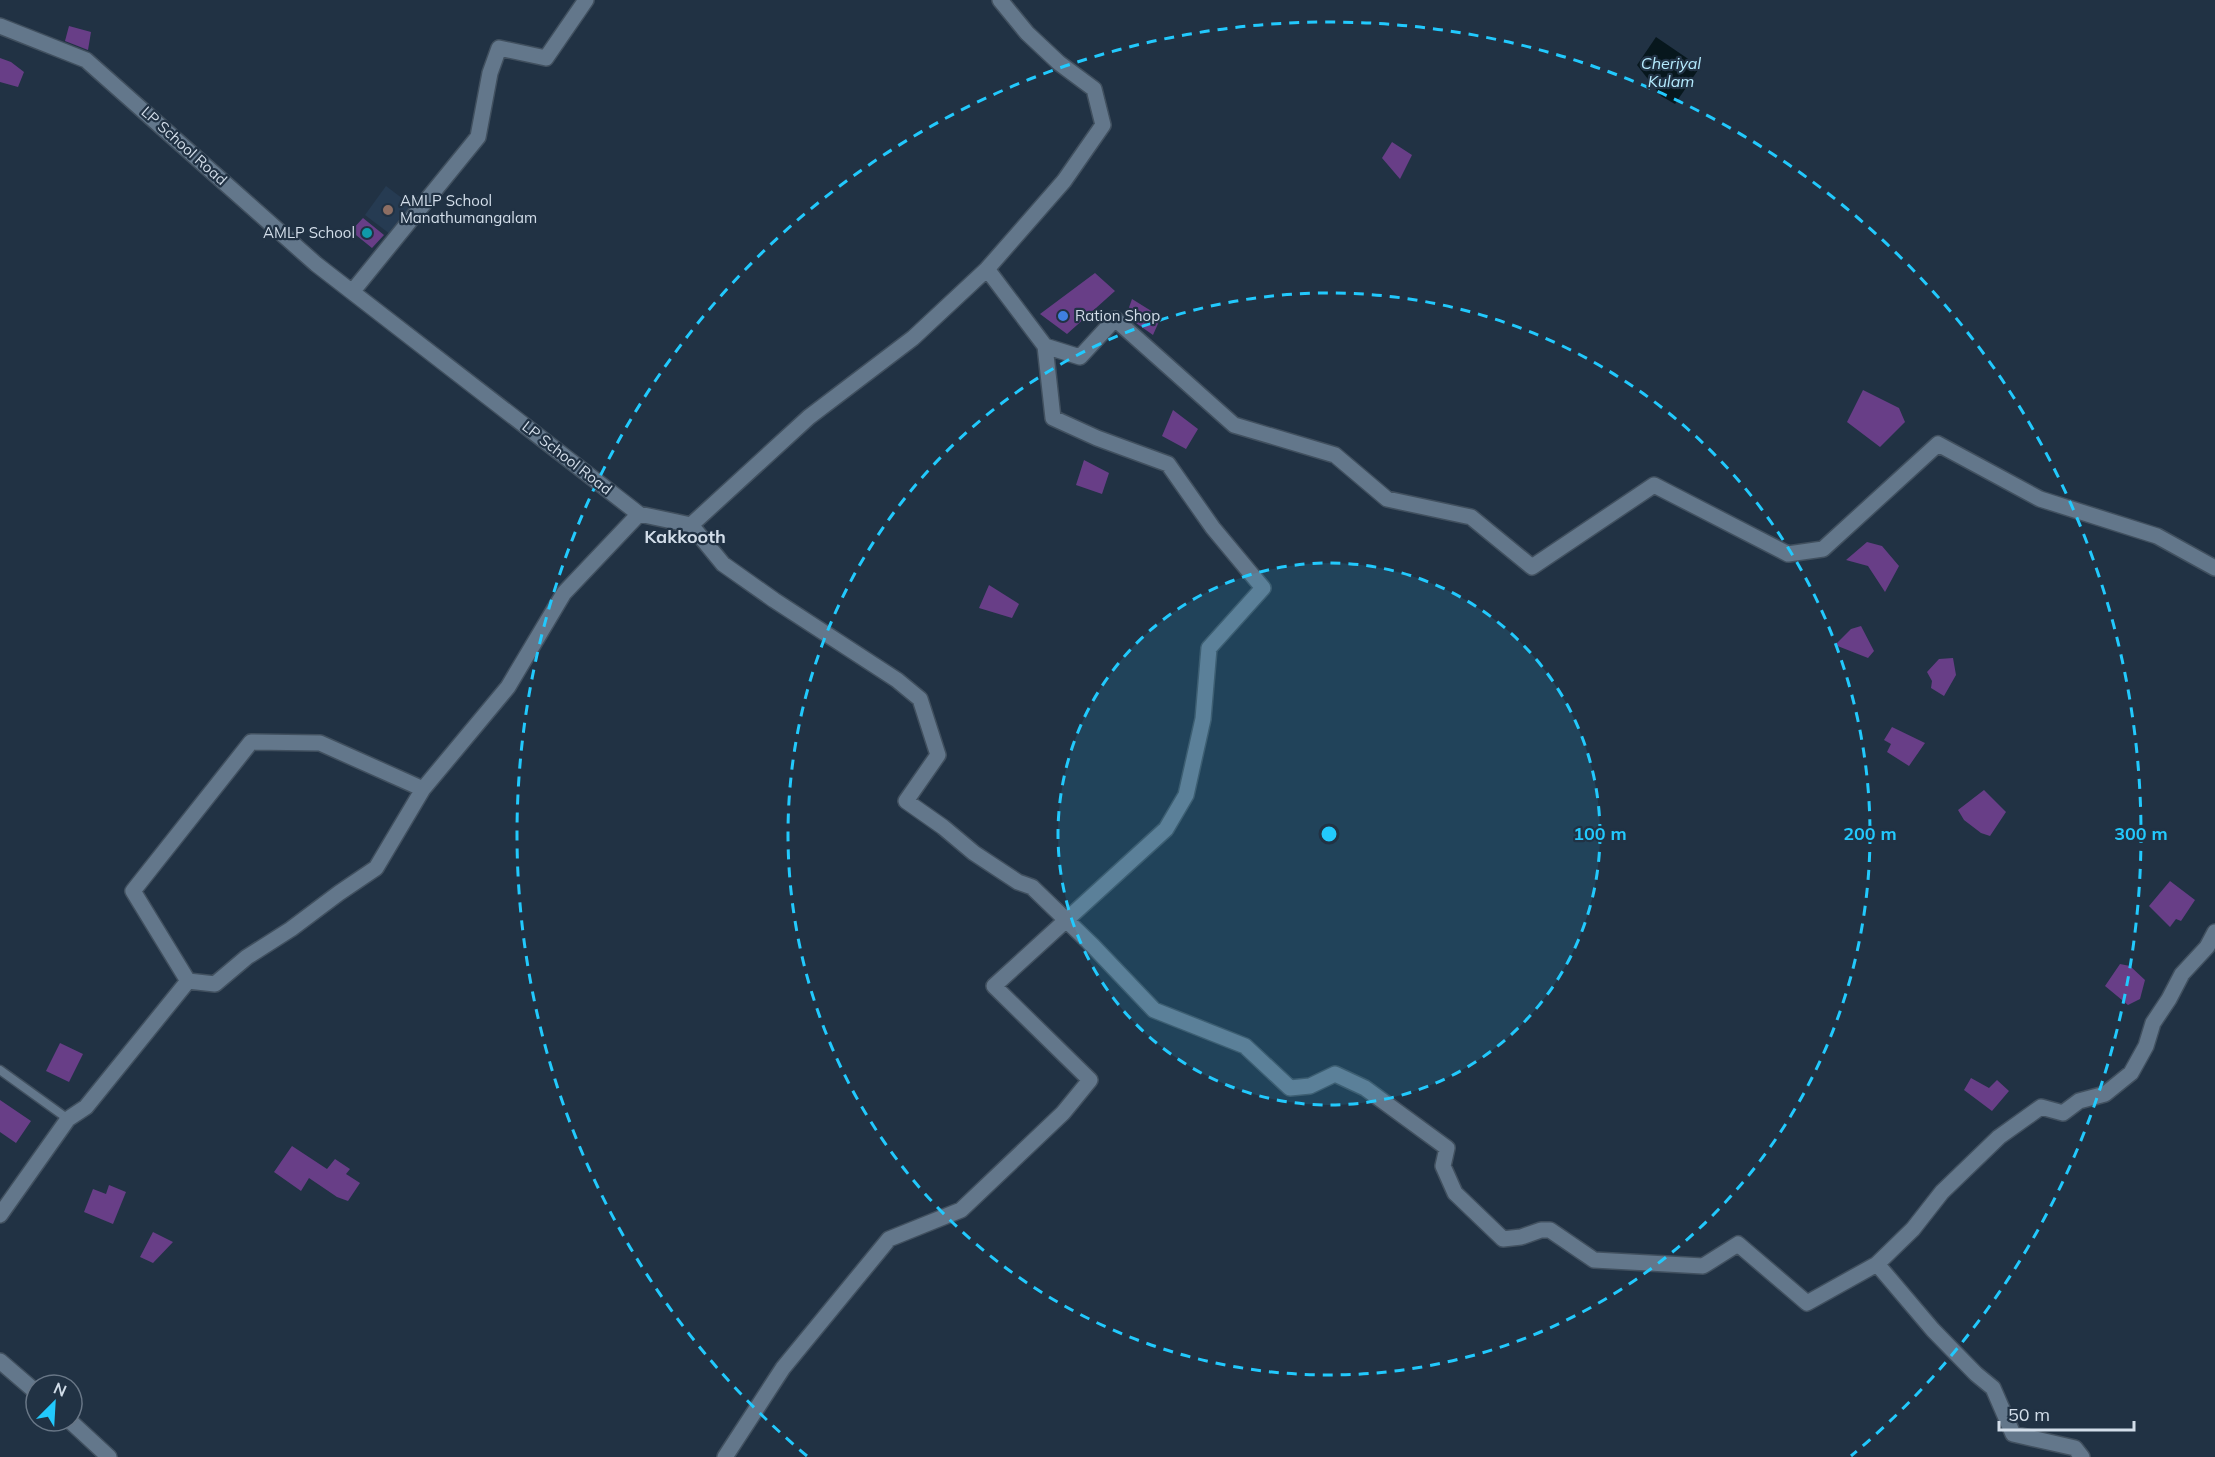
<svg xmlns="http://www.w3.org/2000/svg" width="2215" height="1457" font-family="Mulish,sans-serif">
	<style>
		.built { fill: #263b52 }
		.water { fill: #07171d }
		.building { fill: #683e87 }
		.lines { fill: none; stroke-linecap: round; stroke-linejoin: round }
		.lane-casing { stroke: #41505f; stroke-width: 11 }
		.street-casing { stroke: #41505f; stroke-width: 18 }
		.lane { stroke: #63778b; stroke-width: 8 }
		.street { stroke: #63778b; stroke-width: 15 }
		.ring { fill: none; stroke: #22c9fd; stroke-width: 3; stroke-dasharray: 10 8 }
		.education-dot { fill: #8d6e63; stroke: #213244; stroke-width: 2 }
		.culture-dot { fill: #0f9aa8; stroke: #213244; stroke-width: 2 }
		.shop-dot { fill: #3f7fe0; stroke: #213244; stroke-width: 2 }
		.labels { text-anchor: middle; stroke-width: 4.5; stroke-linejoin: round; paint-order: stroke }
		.street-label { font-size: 15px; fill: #d2dde9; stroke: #213244 }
		.poi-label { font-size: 15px; fill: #d2dde9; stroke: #213244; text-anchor: start }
		.water-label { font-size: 16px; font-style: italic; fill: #b4eafd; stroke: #213244 }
		.quarter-label { font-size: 18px; font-weight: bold; fill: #d2dde9; stroke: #213244 }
		.centre { fill: #22c9fd; stroke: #213244; stroke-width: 3 }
		.ring-label { font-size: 18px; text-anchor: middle; font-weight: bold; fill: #22c9fd; stroke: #213244; stroke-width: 4.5; stroke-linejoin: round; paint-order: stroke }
	</style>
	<rect width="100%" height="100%" fill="#213244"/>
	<path class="built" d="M386 186 411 205 390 234 365 215Z"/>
	<path class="water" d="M1656 37 1700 67 1675 104 1661 96 1637 65Z"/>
	<path class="building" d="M69 26 91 32 88 50 65 41Z
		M0 58 11 62 24 72 18 87 0 82Z
		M1392 142 1412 155 1400 179 1382 158Z
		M363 218 384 235 372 248 351 231Z
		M1095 273 1115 291 1067 334 1040 314Z
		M1132 299 1161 317 1153 335 1126 316Z
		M1863 390 1899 408 1905 422 1880 447 1847 422Z
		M1173 410 1198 429 1186 449 1162 436Z
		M1084 460 1109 473 1102 494 1076 485Z
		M1867 542 1882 546 1899 566 1885 592 1868 566 1846 560Z
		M989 585 1019 604 1012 618 979 608Z
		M1861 626 1874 651 1868 658 1835 645 1851 629Z
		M1953 658 1956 675 1944 696 1931 688 1932 681 1927 672 1939 659Z
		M1892 727 1925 743 1909 766 1887 752 1891 744 1884 740Z
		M1984 790 2006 812 1990 836 1981 833 1964 820 1958 810Z
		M2170 881 2195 900 2181 921 2176 919 2170 927 2149 906Z
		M2120 964 2130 966 2145 980 2140 999 2128 1005 2105 986Z
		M60 1043 83 1054 69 1082 46 1071Z
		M1971 1078 1989 1088 1997 1080 2009 1091 1992 1111 1964 1090Z
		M0 1100 31 1121 16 1143 0 1132Z
		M292 1146 327 1169 335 1159 350 1169 346 1174 360 1183 348 1201 337 1197 309 1178 301 1191 274 1172Z
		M109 1185 126 1192 113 1224 84 1212 93 1189 106 1194Z
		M153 1232 173 1242 153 1263 140 1257Z"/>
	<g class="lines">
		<g class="lane-casing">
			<path id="lane" d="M0 1070 68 1119"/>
		</g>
		<g class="street-casing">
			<path id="street" d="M0 26 86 60 316 264 639 514
				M987 269 1064 181 1103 125 1094 89 1059 63 1027 33 1000 0
				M352 292 478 137 490 73 499 48 546 58 586 0
				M691 525 723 564 774 600 897 680 920 699 938 755 906 801 943 827 974 853 1018 882 1032 887 1093 946 1154 1010 1245 1046 1290 1088 1310 1086 1335 1074 1365 1088 1447 1148 1443 1166 1455 1193 1503 1239 1521 1237 1541 1230H1550L1594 1260 1703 1266 1738 1244 1807 1303 1877 1264
				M188 981 215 984 247 957 291 929 339 893 376 868 423 789
				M0 1215 68 1119 86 1107 188 981 133 891 251 742 320 743 423 789 508 687 564 593 639 514 691 525 809 417 913 338 987 269 1045 346 1080 357 1115 319 1234 425 1335 455 1387 499 1471 517 1532 567 1654 485 1788 554 1823 549 1938 444 2040 499 2157 536 2215 568
				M0 1361 36 1392
				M70 1421 109 1457
				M725 1457 783 1368 889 1239 961 1210 1063 1113 1090 1080 994 986 1166 829 1186 795 1203 719 1209 648 1263 588 1213 528 1168 464 1097 438 1053 418 1045 346
				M2082 1457 2075 1448 2013 1434 1993 1388 1976 1374 1933 1330 1877 1264 1913 1229 1942 1192 1999 1137 2041 1107 2063 1113 2079 1101 2105 1094 2131 1073 2146 1046 2153 1023 2169 999 2182 974 2207 947 2215 932"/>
		</g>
		<use href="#lane" class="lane"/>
		<use href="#street" class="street"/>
	</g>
	<circle cx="1329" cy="834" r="271" fill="#22c9fd" fill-opacity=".12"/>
	<g class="ring">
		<circle cx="1329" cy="834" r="271"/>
		<circle cx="1329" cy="834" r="541"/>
		<path d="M807 1456A812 812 0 1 1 1851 1456"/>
	</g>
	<circle class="education-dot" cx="388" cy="210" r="6"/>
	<circle class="culture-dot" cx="367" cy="233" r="6"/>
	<circle class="shop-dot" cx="1063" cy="316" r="6"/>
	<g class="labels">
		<g class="street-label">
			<text transform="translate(184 146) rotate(42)" y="5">LP School Road</text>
			<text transform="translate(567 458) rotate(38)" y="5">LP School Road</text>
		</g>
		<g class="poi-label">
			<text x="400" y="206">AMLP School<tspan x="400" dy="17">Manathumangalam</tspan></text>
			<text x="355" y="238" text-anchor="end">AMLP School</text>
			<text x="1075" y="321">Ration Shop</text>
		</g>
		<g class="water-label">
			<text x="1671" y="69">Cheriyal<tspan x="1671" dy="18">Kulam</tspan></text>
		</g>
		<g class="quarter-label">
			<text x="685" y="543">Kakkooth</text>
		</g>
	</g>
	<circle cx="1329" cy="834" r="9" class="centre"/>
	<g class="ring-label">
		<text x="1600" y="840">100 m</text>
		<text x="1870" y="840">200 m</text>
		<text x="2141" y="840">300 m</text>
	</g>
	<g transform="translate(54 1403) rotate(24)"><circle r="28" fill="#213244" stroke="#687686" stroke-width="1.5"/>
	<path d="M0-4.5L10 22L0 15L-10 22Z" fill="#22c9fd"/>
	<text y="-9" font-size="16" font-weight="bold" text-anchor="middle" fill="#d2dde9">N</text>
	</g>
	<path d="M1999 1421v9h135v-9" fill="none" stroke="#d2dde9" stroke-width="3"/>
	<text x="2008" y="1421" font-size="18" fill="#d2dde9" stroke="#213244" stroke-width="4.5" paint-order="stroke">50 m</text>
</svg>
